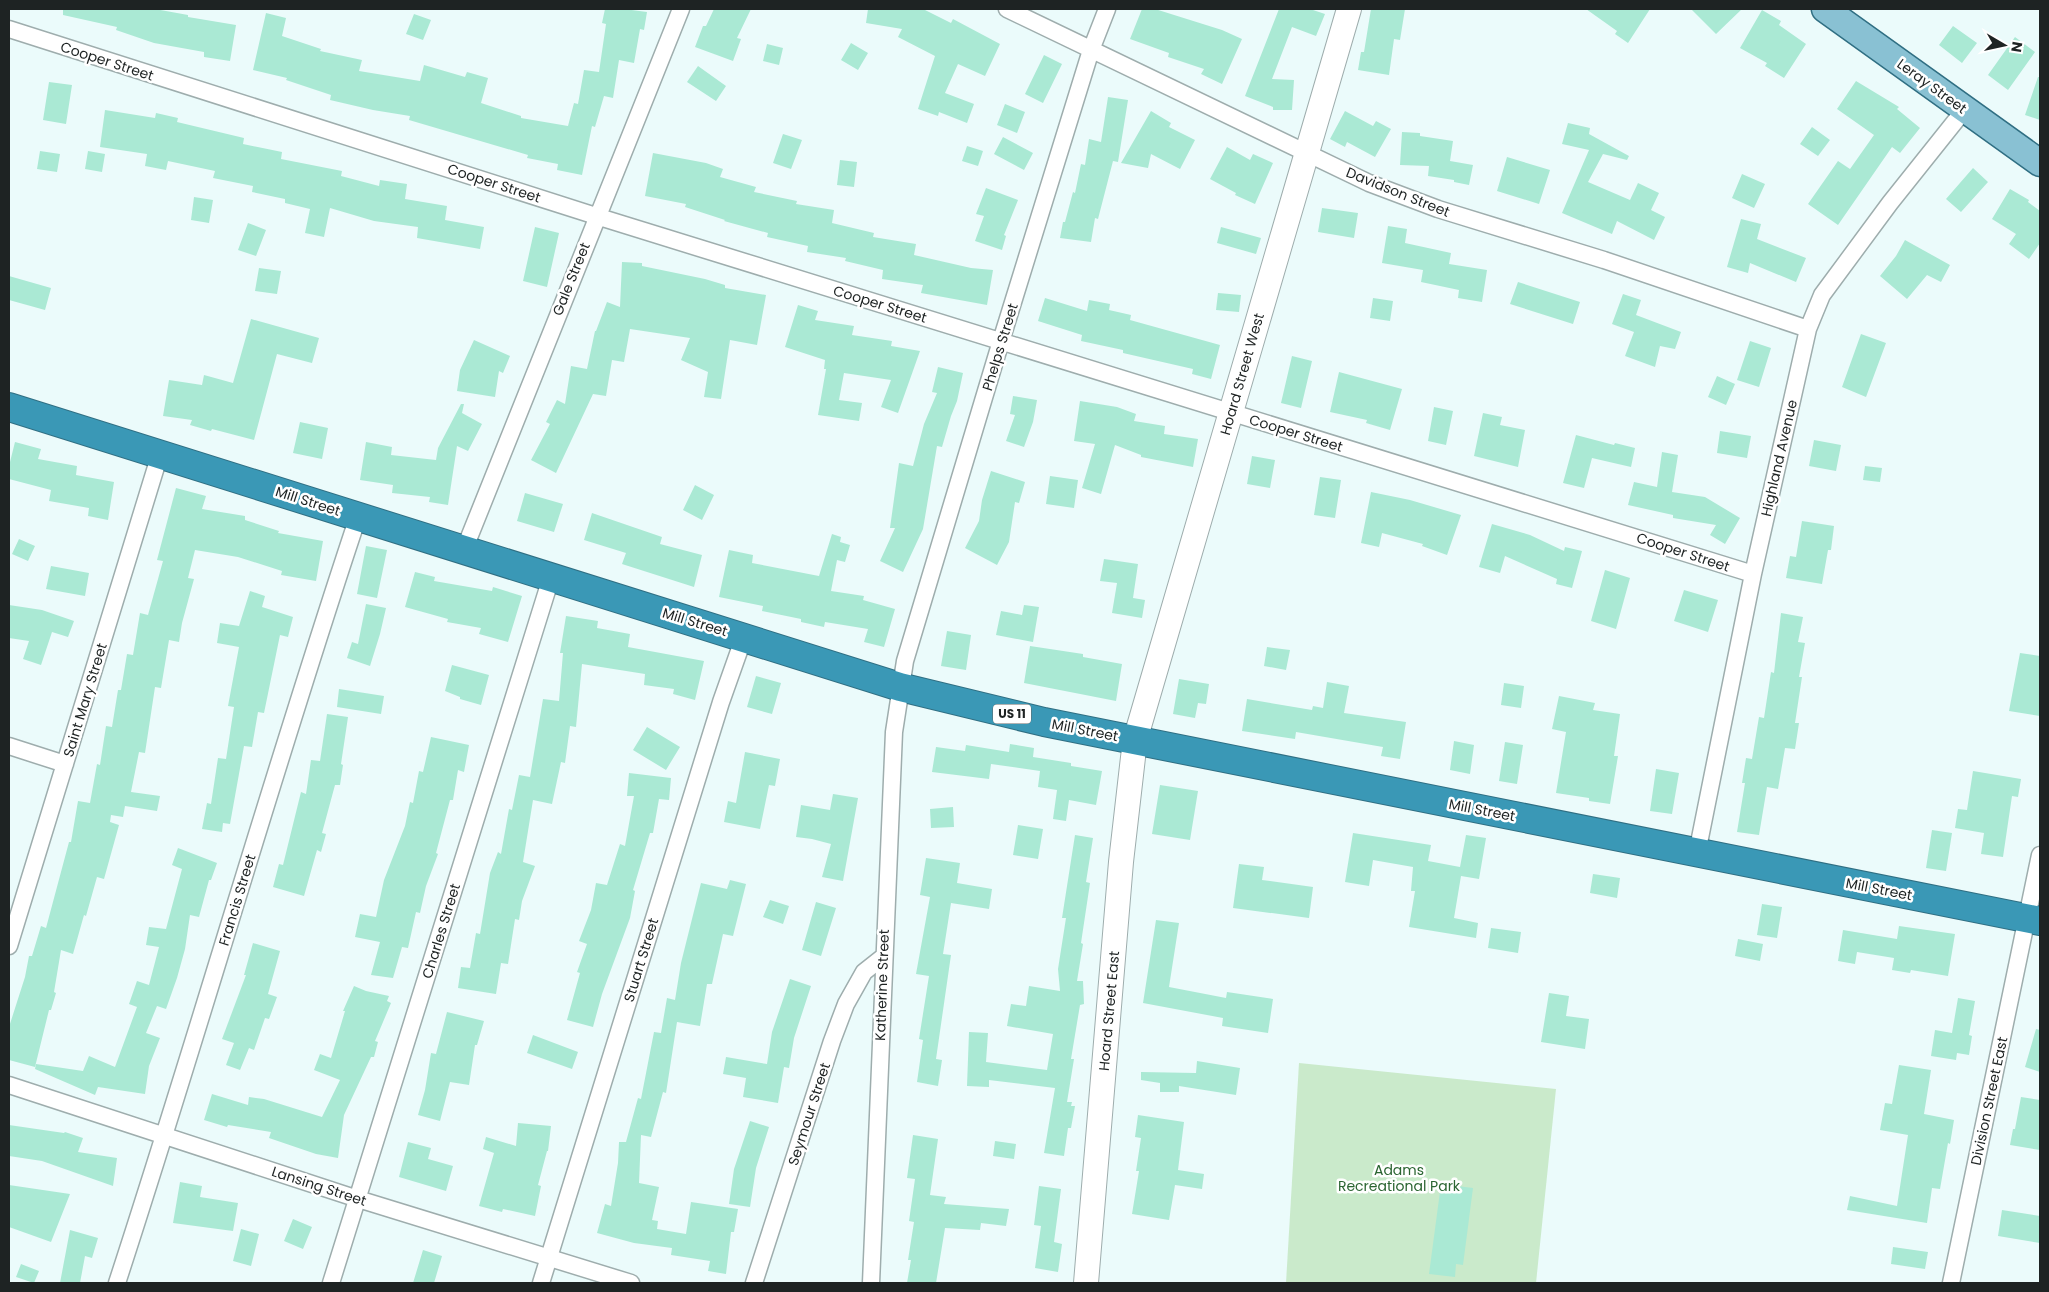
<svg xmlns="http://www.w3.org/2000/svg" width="2049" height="1292" font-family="Poppins,sans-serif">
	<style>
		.green { fill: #caeacb }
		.building { fill: #aae9d4 }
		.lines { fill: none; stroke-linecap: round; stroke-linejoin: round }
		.street-casing { stroke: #9eadad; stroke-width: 19 }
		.secondary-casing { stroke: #9eadad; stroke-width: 26 }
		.primary-casing { stroke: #306f83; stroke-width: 29 }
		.highway-casing { stroke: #306f83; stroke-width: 30 }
		.street { stroke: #fff; stroke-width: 16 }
		.secondary { stroke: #fff; stroke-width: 24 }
		.primary { stroke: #89c1d3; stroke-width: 26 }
		.highway { stroke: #3a98b6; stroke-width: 28 }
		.labels { text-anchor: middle; stroke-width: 5; stroke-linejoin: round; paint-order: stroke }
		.shield { fill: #fff; stroke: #626565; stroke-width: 1 }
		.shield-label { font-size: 12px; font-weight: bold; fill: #1e2323 }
		.street-label { font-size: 14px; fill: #1e2323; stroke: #fff }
		.park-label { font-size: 14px; fill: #2b6532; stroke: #fff }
	</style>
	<rect width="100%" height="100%" fill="#ebfbfb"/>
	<path class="green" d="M1299 1063 1556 1089 1536 1283H1286Z"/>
	<path class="building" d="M63 9H155L188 15V17L236 25 230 61 204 57V52L154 43 116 30 117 27 63 15Z
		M605 9H624L647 12 644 30 640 29 634 63 619 60 613 98 604 96 595 127 592 126 582 175 557 170 558 164 527 158 528 155 409 120 410 116 373 110 330 100 331 95 286 80 287 78 253 70 266 13 286 18 282 36 321 49 320 51 362 60 359 71 420 81 424 65 465 77 467 72 488 78 481 103 521 116V118L568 126 574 103 578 104 584 70 599 72 606 24 602 23Z
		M714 9H751L737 38 741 39 733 61 695 47 703 26H706Z
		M868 9H923L951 23 953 19 1000 44 985 76 958 64 945 93 974 104 967 123 939 112 938 116 918 109 935 56 898 37 902 29 866 23Z
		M1142 9H1155L1222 30 1242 39 1222 84 1201 74 1204 69 1168 57 1169 53 1130 39Z
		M1279 9H1310L1325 14 1316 36 1292 27 1272 79 1294 80 1292 110H1273V107L1245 96Z
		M1371 9H1405L1400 40 1394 39 1389 75 1358 70 1361 52H1364Z
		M1586 9H1650L1628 43 1615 34 1617 31Z
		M1691 9H1742L1716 34Z
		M1762 10 1781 21 1779 25 1806 44 1784 78 1765 66 1767 63 1740 48Z
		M414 14 431 20 423 40 406 34Z
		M1953 26 1977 43 1962 63 1939 45Z
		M2015 37 2035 52 2008 90 1988 75Z
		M851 43 868 53 858 70 841 60Z
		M767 44 783 48 779 65 763 61Z
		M1044 55 1062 64 1043 103 1025 94Z
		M698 66 726 86 716 101 687 82Z
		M2038 77H2040V120L2025 115Z
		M1856 81 1899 107 1897 109 1920 128 1900 153 1892 147 1838 225 1808 204 1838 161 1850 169 1874 135 1837 109Z
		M49 82 72 85 66 124 43 120Z
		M1108 97 1128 100 1118 162 1113 161 1098 219 1095 218 1091 242 1060 238 1063 222H1065L1073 192 1075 193 1081 164 1085 165 1089 139 1101 142Z
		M1005 104 1025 112 1017 133 997 125Z
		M105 110 155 118 156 113 178 118 177 122 244 138 243 144 282 152 281 159 342 171 341 176 379 186 380 180 407 184 405 199 447 206 445 220 484 227 480 249 417 238 418 227 374 221 330 208 324 237 305 233 310 209 285 203V199L252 192 253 186 213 178 215 171 168 161 166 170 145 166 147 154 100 147Z
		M1151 111 1171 123 1169 127 1195 140 1180 169 1151 154 1148 168 1121 163Z
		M1345 111 1373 126 1376 121 1391 129 1375 157 1347 142 1345 147 1330 139Z
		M1568 123 1590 128 1589 134 1629 156 1627 160 1603 154 1588 182 1630 200 1638 183 1659 193 1651 210 1665 217 1654 240 1617 221 1612 234 1562 213 1589 150 1562 144Z
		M1812 127 1830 140 1818 156 1800 144Z
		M1402 132 1420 133V136L1453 141 1450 161 1473 165 1469 185 1454 182V180L1428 176 1429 166 1400 165Z
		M783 134 802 140 791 169 773 163Z
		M1003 137 1033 153 1024 170 994 154Z
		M967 146 983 151 978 166 962 161Z
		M1227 147 1250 160 1253 154 1273 163 1255 204 1235 195 1236 193 1210 179Z
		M40 151 60 154 57 172 37 169Z
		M88 151 105 154 102 172 85 169Z
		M653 153 706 163 723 169 720 177 756 187 754 192 797 201 796 204 834 210 832 223 874 233 873 237 916 244 914 255 971 268 993 270 987 305 921 293 923 285 882 279 883 270 845 261 846 258 807 252 808 246 767 237 768 233 724 221 725 220 685 207 686 204 645 196Z
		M1507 157 1550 170 1539 204 1497 191Z
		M840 160 857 162 854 187 837 185Z
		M1973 168 1988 182 1961 212 1946 199Z
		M1742 174 1765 184 1754 208 1732 198Z
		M986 188 1018 200 1004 235 1006 236 1002 250 975 241 984 216 976 214Z
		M2010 189 2029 200 2028 202 2040 211V243L2029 259 2009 244 2016 234 1992 219Z
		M194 197 213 200 209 223 191 220Z
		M1322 208 1358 213 1354 238 1318 232Z
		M1741 219 1761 224 1757 239 1806 258 1796 282 1750 263 1748 273 1727 267Z
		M248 223 266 230 256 256 238 250Z
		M1388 226 1407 229 1405 243 1451 253 1449 264 1487 270 1482 302 1458 298 1459 290 1421 282 1423 270 1382 263Z
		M535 227 559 233 547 287 523 281Z
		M1221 227 1261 238 1256 254 1217 243Z
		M1905 240 1950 265 1941 282 1927 275 1907 299 1880 276 1896 256Z
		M622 262 642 263V266L705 279 725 285V288L766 295 757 345 730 340 721 399 704 397 708 372 681 360 690 338 630 329 624 362 612 360 606 396 593 394 556 473 531 460 550 424 546 422 557 400 565 404 571 366 587 369 595 331H596L607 302 620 307Z
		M259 268 281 271 277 294 255 291Z
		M9 276 51 288 45 310 9 300Z
		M1518 282 1580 302 1573 324 1510 304Z
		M1218 293 1241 295 1239 312 1216 310Z
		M1623 294 1641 300 1636 315 1681 332 1675 349 1660 346 1655 367 1625 356 1634 332 1612 324Z
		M1045 298 1087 311 1089 300 1110 304 1109 310 1131 315 1130 320 1220 345 1211 379 1192 374 1193 369 1123 353V350L1081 341 1082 335 1038 321Z
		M1373 298 1393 301 1390 321 1370 318Z
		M798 305 818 311 815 320 854 326 852 335 892 341 891 346 920 351 898 413 881 407 891 380 844 373 839 400 862 403 859 421 818 415 826 369H824L825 360 785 347Z
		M251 319 319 338 312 363 277 354 254 440 212 429 211 431 190 425 192 420 163 416 169 380 202 385 204 375 233 383Z
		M1861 334 1886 343 1866 397 1842 387Z
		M474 340 510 356 503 373 499 371 495 397 457 391 460 370Z
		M1750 341 1771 348 1759 387 1737 380Z
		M1292 356 1312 361 1301 408 1281 403Z
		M938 367 963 373 957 401 951 416 942 447 937 446 923 529 903 572 880 561 895 528H890L899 463 913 466 924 424 937 393 932 392Z
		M1339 372 1402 389 1390 430 1366 423 1367 420 1330 412Z
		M1717 376 1735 384 1726 405 1708 397Z
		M1013 396 1037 400 1033 422 1024 447 1006 441 1015 415 1010 414Z
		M1080 401 1117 407 1136 414 1134 421 1165 426 1164 434 1198 439 1193 467 1141 457V455L1115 445 1101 494 1082 488 1095 444 1074 441Z
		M461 404H464L462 413 482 424 468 451 457 446 448 505 429 502 430 497 392 493 393 485 360 480 366 442 392 447 391 455 436 460 438 448Z
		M1434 407 1453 411 1446 445 1428 441Z
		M1483 413 1502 417 1500 425 1525 430 1518 467 1474 456Z
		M300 422 328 428 322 459 293 453Z
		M1720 431 1751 436 1747 458 1717 453Z
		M1576 435 1614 445 1615 443 1635 448 1631 467 1592 458 1584 488 1563 483Z
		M1814 440 1841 445 1836 471 1809 466Z
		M15 442 41 449 38 459 77 466 76 475 114 482 108 520 88 516 89 508 49 501 51 490 9 479V466Z
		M1662 452 1678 455 1672 492 1705 497 1740 518 1725 544 1710 535 1716 525 1673 518V515L1628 505 1634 482 1657 487Z
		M1252 456 1275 460 1270 488 1247 484Z
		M1865 466 1882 468 1880 482 1863 480Z
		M991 471 1025 482 1019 503 1015 502 1009 542 997 565 965 548 979 521 982 500Z
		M1050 476 1078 480 1074 508 1046 504Z
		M1320 477 1341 480 1335 518 1314 515Z
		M695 485 714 495 702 520 683 510Z
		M176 488 206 496 202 509 245 516V520L279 531 278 533 323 541 316 581 281 575 282 571 238 557 195 550 188 578 194 579 182 623 179 642 169 640 161 688 155 687 145 753 139 752 131 792 160 796 157 811 125 806 123 817 111 815 110 822 119 825 104 879 97 877 86 916 84 915 73 954 61 950 54 992 56 993 51 1010H49L35 1067 9 1060V1027L25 977 29 956H32L41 926 46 928 69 842H71L78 801 90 803 97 764 100 765 106 726 112 727 118 690H121L127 654 133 655 140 613 148 615 163 561 157 560Z
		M1371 492 1410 500 1461 515 1447 555 1422 546 1423 544 1382 533 1379 547 1361 543Z
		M525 493 563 504 554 532 517 521Z
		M592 513 662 537 660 544 702 555 694 587 622 564 626 553 584 540Z
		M1802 521 1834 526 1831 550H1828L1822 584 1786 578 1790 556 1796 557Z
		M1492 524 1530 535 1564 551 1565 547 1582 551 1572 588 1556 584 1557 579 1505 556 1500 573 1479 567Z
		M832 534 841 537 840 542 850 545 845 562 837 560 831 591 864 596 863 600 895 609 884 647 864 642 868 629 825 622 824 627 801 622V619L762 611 763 606 719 597 729 550 753 555 752 563 819 576Z
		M19 539 35 546 28 561 12 554Z
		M366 546 387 550 377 598 357 594Z
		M1104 559 1138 564 1133 598 1145 600 1142 618 1112 613 1117 583 1100 581Z
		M51 566 89 573 85 596 46 589Z
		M1605 570 1630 578 1616 629 1591 621Z
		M415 572 435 577 434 581 492 591 493 587 522 596 508 642 479 634 481 628 447 622 448 619 405 607Z
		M1684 590 1718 600 1708 632 1674 621Z
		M250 591 265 596 262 607 293 617 288 637 280 635 264 713 258 712 252 747 244 746 230 824 223 823 222 832 202 829 207 803 211 804 218 758 226 759 234 707 228 706 239 647 217 643 220 623 239 626Z
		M366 604 386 608 380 634 370 666 347 658 352 642 358 644Z
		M9 605 42 610 74 621 68 637 52 632 41 665 23 659 29 641 9 638Z
		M1024 605 1039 607 1033 642 996 635 1001 611 1022 615Z
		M1781 613 1803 617 1798 642 1805 643 1799 677H1802L1795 723H1799L1795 749 1785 748 1778 789 1767 787 1759 835 1737 832 1745 783H1742L1746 758 1752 759 1759 717 1764 718 1771 672 1774 673Z
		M566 616 598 621 597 628 630 634 628 647 704 661 695 700 673 694 674 689 644 685 645 674 582 664 576 727 570 726 565 763 561 762 552 804 533 800 523 862 535 866 522 901 519 920 515 919 508 964 501 963 496 994 458 988 461 967 470 968 476 933 480 934 490 873 498 852 501 854 509 809 512 810 519 775 530 777 543 699 559 701 563 653H560Z
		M947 631 971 635 966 670 941 666Z
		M1030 646 1083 654V657L1122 664 1116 701 1024 683Z
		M1267 647 1290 650 1286 670 1264 666Z
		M2020 653 2040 656V716L2009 711Z
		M452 665 489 675 481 705 460 699V697L445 691Z
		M756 676 781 683 772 714 747 707Z
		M1179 679 1209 684 1206 704 1198 703 1195 718 1173 714Z
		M1327 682 1349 686 1344 713 1406 722 1400 759 1381 756 1383 747 1296 732 1295 739 1242 731 1247 699 1312 710 1313 706 1323 708Z
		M1504 683 1524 686 1521 708 1501 705Z
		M339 689 384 696 381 714 337 707Z
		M1559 696 1595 703 1593 710 1620 714 1614 756H1618L1610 804 1589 801V798L1556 793 1566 732 1552 729Z
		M327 714 348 717 341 764 343 765 340 785H335L322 833 326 834 321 852 317 850 304 896 273 887 279 864 283 865 301 792 306 794 311 760 320 761Z
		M647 727 680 747 666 770 633 750Z
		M431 737 469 745 464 772 458 770 453 800H450L436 853 438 854 426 886 420 913 416 912 408 948 402 947 393 978 371 975 380 942 355 937 360 914 376 917 384 880 405 826 410 802 413 803 419 771 423 772Z
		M1454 741 1474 745 1470 774 1450 770Z
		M1505 742 1523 745 1517 784 1499 781Z
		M1010 744 1034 748 1033 757 1071 763V766L1102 771 1096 805 1069 800 1066 821 1053 819 1057 790 1038 787 1040 771 991 764 989 779 932 772 936 747 965 751 966 745 1009 752Z
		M745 752 780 759 775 786 769 785 760 829 724 822 728 801 736 803Z
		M1656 769 1679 773 1672 814 1650 811Z
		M1973 771 2021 779 2018 797 2012 796 2003 857 1981 854 1984 833 1955 828 1958 809 1967 810Z
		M629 773 671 778 669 800 659 799 653 833H650L633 890 635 891 630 918 602 994 593 1027 567 1020 580 973 577 972 587 944 579 941 591 910 596 883 607 885 620 844 625 846 634 796H627Z
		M1160 785 1198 791 1190 840 1152 834Z
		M833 794 858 798 843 881 822 877 831 844 812 839 796 837 801 805 830 810Z
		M953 807 954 827 931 828 930 809Z
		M1018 825 1043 829 1038 859 1013 855Z
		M1932 830 1952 833 1946 871 1926 868Z
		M1353 833 1431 845 1428 861 1460 867 1466 835 1486 838 1479 879 1461 876 1454 918 1478 923 1476 938 1409 927 1415 891H1411L1413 867 1373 860 1369 886 1345 882Z
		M1075 835 1093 838 1086 882 1090 883 1081 943 1083 944 1077 981H1083L1084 1004 1080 1005 1071 1059H1074L1067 1102H1072L1071 1106H1075L1071 1128H1068L1064 1156 1044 1153 1055 1088 989 1080V1087L967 1086 969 1032 988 1033 986 1062 1047 1070 1053 1034 1007 1026 1011 1004 1026 1006 1029 986 1060 991 1058 969 1066 918H1062Z
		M178 848 217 863 211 880H209L199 917 190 915 185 949 177 978 166 1009 157 1006 146 1033 160 1038 149 1066 145 1094 98 1087 95 1095 35 1069 36 1064 83 1071 89 1056 115 1067 137 1007 129 1004 137 981 149 985 159 947 146 945 149 927 166 929 182 869 172 865Z
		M926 858 960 863 957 883 992 889 989 909 951 903 943 954 951 955 936 1059 942 1060 938 1086 917 1082 923 1040 919 1039 929 976 916 974 930 897 920 895Z
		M1239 864 1264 867 1262 880 1313 887 1309 918 1233 908Z
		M1593 874 1620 878 1617 898 1590 893Z
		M730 880 746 884 733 936 723 934 712 984H707L700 1026 677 1022 666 1093 663 1092 651 1137 641 1135 639 1183 659 1187 652 1220 658 1221 657 1229 686 1234 691 1202 738 1209 734 1232H731L726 1274 708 1271 710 1261 671 1255 672 1248 634 1243 597 1233 605 1204 611 1206 618 1163 619 1142H626L638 1098 641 1099 654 1032 661 1033 667 998 675 1000 681 963 701 883 727 889Z
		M770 900 789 906 783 924 763 917Z
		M816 902 836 908 821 956 802 950Z
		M1762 904 1782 907 1777 938 1757 935Z
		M1156 920 1179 923 1169 987 1226 998 1227 992 1273 999 1268 1033 1222 1026 1223 1018 1143 1003Z
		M1899 926 1955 934 1948 976 1911 970 1910 973 1892 970 1894 958 1857 952 1855 964 1838 961 1843 930 1897 939Z
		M1491 928 1521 932 1518 953 1488 948Z
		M1738 939 1763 944 1760 961 1735 956Z
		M253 943 280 951 268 994 277 997 269 1019 265 1018 254 1050 249 1048 240 1070 226 1065 234 1043 222 1039 246 975H244Z
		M790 979 811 986 794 1038 789 1068 784 1067 778 1103 743 1097 746 1078 723 1074 726 1057 767 1064 772 1032Z
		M354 986 366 991 389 996 387 1001 391 1003 375 1041 378 1042 374 1057H371L344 1115 338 1158 316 1154 269 1138 271 1132 228 1125 227 1127 204 1120 212 1094 248 1105 249 1097 264 1099 322 1117 340 1080 314 1070 320 1054 331 1058 345 1011H343Z
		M1549 993 1569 996 1566 1016 1589 1019 1585 1049 1541 1042Z
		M1958 998 1975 1001 1969 1035 1972 1036 1969 1055 1957 1053 1956 1060 1931 1056 1935 1030 1952 1033Z
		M447 1012 484 1021 477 1045H475L469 1085 450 1082 440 1121 418 1115 425 1090 431 1053 436 1054Z
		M2036 1029 2040 1030V1072L2025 1067Z
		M533 1035 578 1052 572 1069 527 1053Z
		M1197 1061 1240 1068 1236 1095 1179 1086V1092H1160V1083L1141 1080V1072L1196 1073Z
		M1899 1065 1931 1070 1924 1114 1954 1120 1950 1144 1948 1143 1940 1189 1932 1188 1927 1223 1847 1210 1850 1196 1897 1206 1908 1135 1880 1130 1885 1103 1892 1104Z
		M2021 1097 2040 1100V1150L2010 1145 2013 1129H2015Z
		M1138 1115 1184 1122 1178 1170 1204 1174 1202 1189 1175 1185 1169 1220 1132 1214 1139 1171H1136L1141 1138 1135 1137Z
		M750 1121 769 1127 756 1168 750 1207 729 1204 734 1169Z
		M518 1123 551 1126 548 1151H547L538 1185 541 1186 535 1216 503 1209 502 1212 479 1206 494 1153 483 1149 486 1137 516 1146Z
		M9 1125 64 1133 65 1132 83 1138 78 1152 117 1158 113 1186 42 1161 9 1156Z
		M913 1135 938 1139 930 1195 946 1197 944 1204 1009 1209 1006 1226 981 1223 980 1230 945 1228 936 1283H907L911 1260H908L914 1222 909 1221 915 1179 907 1178Z
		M995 1141 1016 1144 1014 1159 993 1156Z
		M408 1142 431 1148 428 1159 453 1166 446 1191 399 1177Z
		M180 1182 202 1186 200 1197 238 1203 233 1231 173 1223Z
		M1441 1184 1473 1188 1463 1265 1456 1264 1455 1277 1429 1274Z
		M9 1185 70 1194 51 1242 9 1227Z
		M1039 1186 1061 1189 1054 1242 1062 1244 1058 1272 1035 1268 1041 1226 1034 1225Z
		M2002 1210 2040 1216V1243L1998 1236Z
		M293 1219 312 1227 303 1249 284 1241Z
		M241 1229 259 1234 251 1266 233 1261Z
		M70 1230 98 1238 92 1258 85 1256 80 1283H60Z
		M1893 1247 1928 1252 1925 1269 1891 1264Z
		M423 1250 442 1256 434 1283H413Z
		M21 1264 39 1271 34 1283 16 1277Z"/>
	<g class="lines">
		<g class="street-casing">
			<path id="street" d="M1007 9 1369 183 1438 209 1604 260 1808 329
				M9 29 596 216 1753 574
				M464 550 681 9
				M9 746 65 764
				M1697 853 1753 574 1808 329 1822 295 1890 203 1965 109
				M9 946 160 454
				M9 1085 358 1199 631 1283
				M117 1283C200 1029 273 771 358 517
				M331 1283 551 578
				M541 1283 721 702 744 637
				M754 1283 832 1041 846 1004 864 972 883 957
				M871 1283 894 732 905 661 1001 341 1091 50 1107 9
				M1951 1283 2040 855"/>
		</g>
		<g class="secondary-casing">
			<path id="secondary" d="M1086 1283 1121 862 1135 740 1349 9"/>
		</g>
		<g class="primary-casing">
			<path id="primary" d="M1825 9 2040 163"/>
		</g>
		<g class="highway-casing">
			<path id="highway" d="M9 407 900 687 1044 722 2040 921"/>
		</g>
		<use href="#street" class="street"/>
		<use href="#secondary" class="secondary"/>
		<use href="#primary" class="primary"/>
		<use href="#highway" class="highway"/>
	</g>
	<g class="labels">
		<rect class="shield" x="993" y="704.5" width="38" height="19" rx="4"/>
		<g class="shield-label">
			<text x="1012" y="718">US 11</text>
		</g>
		<g class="street-label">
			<text transform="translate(107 61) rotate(18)" y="5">Cooper Street</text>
			<text transform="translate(1932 86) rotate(36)" y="5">Leray Street</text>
			<text transform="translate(494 183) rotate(18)" y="5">Cooper Street</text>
			<text transform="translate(1398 192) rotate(22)" y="5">Davidson Street</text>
			<text transform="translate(571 279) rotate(-68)" y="5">Gale Street</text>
			<text transform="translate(880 304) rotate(17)" y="5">Cooper Street</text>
			<text transform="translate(1000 347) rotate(-73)" y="5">Phelps Street</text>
			<text transform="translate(1242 374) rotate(-74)" y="5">Hoard Street West</text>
			<text transform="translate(1296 433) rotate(17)" y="5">Cooper Street</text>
			<text transform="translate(1779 458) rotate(-77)" y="5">Highland Avenue</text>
			<text transform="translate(308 501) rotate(18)" y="5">Mill Street</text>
			<text transform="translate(1683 552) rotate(18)" y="5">Cooper Street</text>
			<text transform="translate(695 622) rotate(17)" y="5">Mill Street</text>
			<text transform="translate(85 700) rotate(-73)" y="5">Saint Mary Street</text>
			<text transform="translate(1085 730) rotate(11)" y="5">Mill Street</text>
			<text transform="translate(1482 810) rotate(11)" y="5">Mill Street</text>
			<text transform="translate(1879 889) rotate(11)" y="5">Mill Street</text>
			<text transform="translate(237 900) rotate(-73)" y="5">Francis Street</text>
			<text transform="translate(441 931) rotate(-73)" y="5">Charles Street</text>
			<text transform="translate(641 960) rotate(-73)" y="5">Stuart Street</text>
			<text transform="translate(882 985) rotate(-88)" y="5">Katherine Street</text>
			<text transform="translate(1109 1011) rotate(-85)" y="5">Hoard Street East</text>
			<text transform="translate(1989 1101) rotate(-78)" y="5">Division Street East</text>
			<text transform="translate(809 1114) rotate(-72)" y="5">Seymour Street</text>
			<text transform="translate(319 1186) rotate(18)" y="5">Lansing Street</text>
		</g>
		<g class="park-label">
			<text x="1399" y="1175">Adams<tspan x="1399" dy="16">Recreational Park</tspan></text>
		</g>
	</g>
	<rect width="2049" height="1292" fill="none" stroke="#1e2323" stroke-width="20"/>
	<g transform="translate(2004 45) rotate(99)" stroke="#ffffff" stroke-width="4" paint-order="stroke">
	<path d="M0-4L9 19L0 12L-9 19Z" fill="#1e2323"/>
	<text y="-8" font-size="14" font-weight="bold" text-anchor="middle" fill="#1e2323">N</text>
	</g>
</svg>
